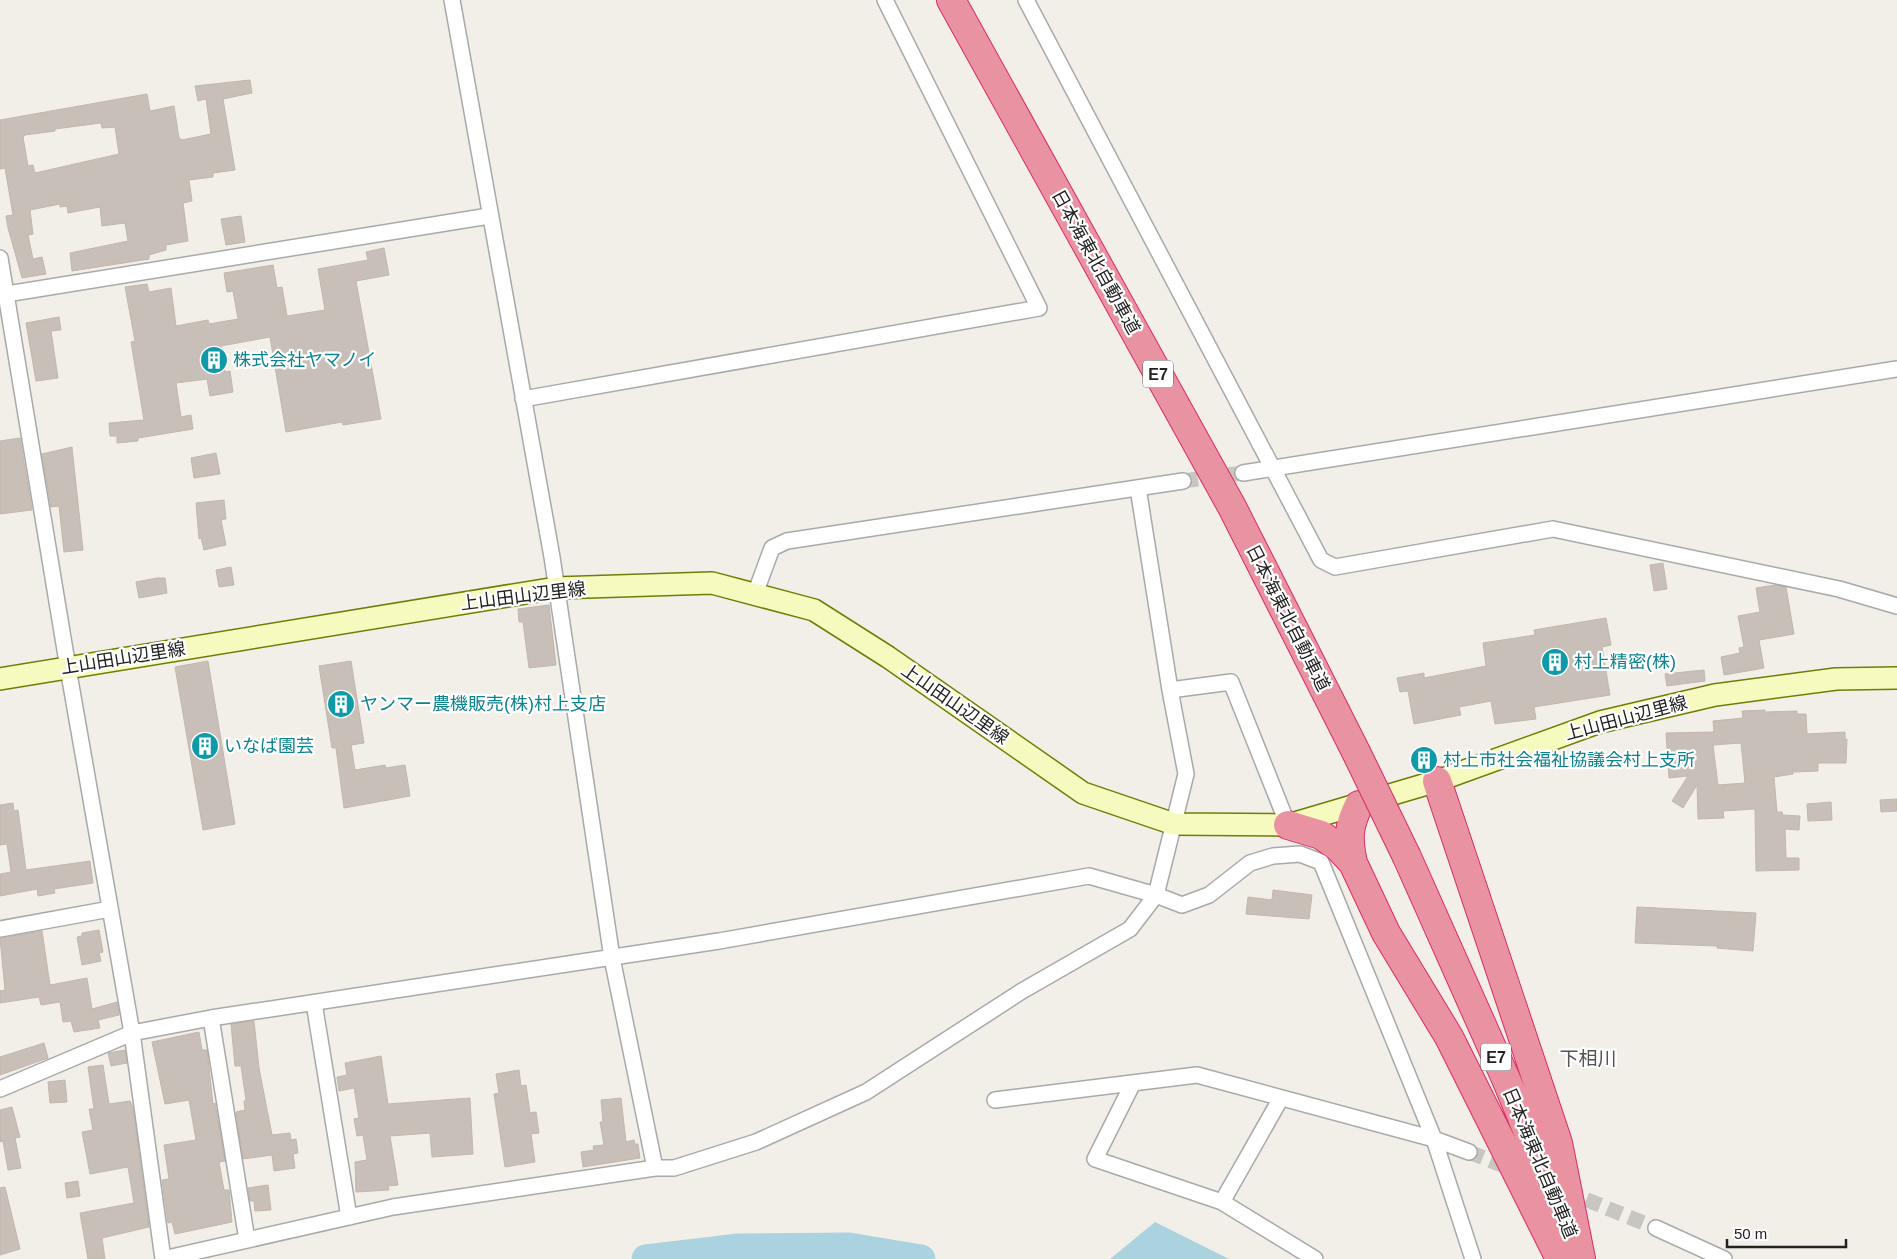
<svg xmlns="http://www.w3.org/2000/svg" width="1897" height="1259" font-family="Helvetica,'Noto Sans JP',sans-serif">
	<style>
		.water { fill: #aad3df }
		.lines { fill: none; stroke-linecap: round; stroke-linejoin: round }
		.river { stroke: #aad3df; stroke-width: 29 }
		.building { fill: #c7bfb8; stroke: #c4b6ab; fill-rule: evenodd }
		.street-tunnel { stroke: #c8c6c1; stroke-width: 15; stroke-dasharray: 15 8; stroke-linecap: butt }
		.street-casing { stroke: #a9a9a9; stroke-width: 18 }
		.secondary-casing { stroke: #707d05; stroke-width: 24 }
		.highway-casing { stroke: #dc2a67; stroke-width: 30 }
		.street { stroke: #fff; stroke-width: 15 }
		.secondary { stroke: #f7fabf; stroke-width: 21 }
		.highway { stroke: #e892a2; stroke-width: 28 }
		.highway-bridge-casing { stroke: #dc2a67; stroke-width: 30; stroke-linecap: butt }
		.highway-bridge { stroke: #e892a2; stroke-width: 28 }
		.labels { text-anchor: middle; stroke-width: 4.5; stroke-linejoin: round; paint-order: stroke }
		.shield { fill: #fff; stroke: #646464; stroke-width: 1 }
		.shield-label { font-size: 16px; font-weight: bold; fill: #222 }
		.street-label { font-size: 18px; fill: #222; stroke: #fff }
		.culture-label { font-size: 18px; fill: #0d838f; stroke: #fff; text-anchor: start }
		.neighbourhood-label { font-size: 19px; fill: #555; stroke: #fff }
	</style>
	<rect width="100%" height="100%" fill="#f2efe9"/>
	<path class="water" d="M1155 1222 1229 1259H1110Z"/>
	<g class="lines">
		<path class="river" d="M646 1259 739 1248 849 1247 921 1259"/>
	</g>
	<path class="building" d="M250 80 252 93 223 99 235 170 213 173V177L189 180 192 201 183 203 188 241 166 245V250L149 255V259L72 271 70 253 128 241 125 223 102 226 100 207 68 213 67 206 60 207V204L30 210 33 234 28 235 33 259 42 257 46 274 22 278 8 228 6 216 13 215 5 168 0 169V120L147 94 150 111 174 106 179 138 182 140 211 134 206 99 198 101 195 86ZM101 123 102 128 115 127 119 154 35 173 33 165 28 166 23 137 25 135 55 131V129Z
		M241 216 245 242 226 245 221 219Z
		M384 248 389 275 356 281 381 419 343 425 342 422 286 432 270 337 221 346 225 372 230 371 233 392 210 396 207 379 176 383 181 417 191 415 193 429 138 438V441L117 443V436H110L109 423 144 420 131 342 135 341 125 287 147 284 149 292 171 288 176 326 208 320 209 324 238 319 233 291 227 292 224 273 273 265 277 288 282 287 287 316 325 310 318 269 368 260 366 252Z
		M59 317 61 330 51 331 58 378 36 381 26 323Z
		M20 438 32 510 0 514V441Z
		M72 447 83 550 64 552 59 506 51 507 42 454Z
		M216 453 220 474 194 478 191 458Z
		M224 500 226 519 221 520 226 545 204 550 201 538 199 539 196 503Z
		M1663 563 1667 589 1654 591 1650 565Z
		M231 567 234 585 219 587 216 570Z
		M157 578H165L167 593 139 598 136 582Z
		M1775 585 1786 587 1794 634 1759 640 1764 668 1724 675 1721 657 1740 653 1739 648 1744 647 1738 616 1760 612 1756 588Z
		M549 605 556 665 529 668 523 622H519L518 609Z
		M1606 618 1611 645 1602 647 1610 695 1534 707 1536 719 1495 724 1491 701 1459 707 1461 715 1414 724 1408 691 1400 692 1397 678 1424 673V678L1486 666 1483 643 1535 635 1534 630Z
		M208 661 235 824 203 830 175 667Z
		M351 661 364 743 351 745 355 770 385 765 386 768 405 765 410 796 344 808 336 748H332L319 666Z
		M1704 670 1705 681 1667 686 1665 674Z
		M1765 710V712L1797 711V714H1806L1807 734 1845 732V739H1847L1846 763H1818V771L1793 772V774L1774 777 1777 812H1782L1783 815 1800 816 1799 830 1785 829 1786 858H1799V870L1756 871 1755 809 1723 811 1724 818 1698 819 1697 785 1683 808 1672 801 1688 776 1669 778 1666 733 1714 732 1713 721 1743 718 1742 711ZM1741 743 1745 783 1718 785 1713 745Z
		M1428 752 1432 766 1419 770 1416 755Z
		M1897 799V811L1881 812 1880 800Z
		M1831 802 1832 820 1808 821 1807 804Z
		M13 803 14 811 18 810 26 870 90 861 93 883 54 889 55 893 38 896 37 889 0 896V874L11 872 7 844 0 845V805Z
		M1273 890 1312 895 1309 919 1246 914 1248 897 1272 900Z
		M1637 907 1756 913 1753 951 1717 948V946L1635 943Z
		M99 930 103 952 99 953 101 961 82 965 77 937 82 936V933Z
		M42 931 50 985 87 978 92 1009 117 1002 119 1015 98 1020 100 1028 74 1032 71 1021 63 1022 60 1002 41 1005 39 997 0 1003V991L5 990 0 938Z
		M254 1021 259 1068 272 1135 290 1133 291 1140 296 1139 298 1153 293 1154 295 1168 274 1171 272 1155 243 1159 236 1112 245 1110 244 1101 246 1100 241 1066H235L231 1024Z
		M199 1032 202 1050H207L213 1104 215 1103 225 1161 219 1162 224 1190H229L232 1222 175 1234 172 1222 168 1223 162 1180 169 1179 164 1145 196 1140 189 1100 165 1104 152 1042Z
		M44 1043 48 1058 0 1075V1057Z
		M125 1050 127 1063 111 1066 108 1053Z
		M381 1056 388 1104 470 1098 473 1154 432 1157 430 1133 390 1136 398 1185 388 1186 389 1190 356 1192 355 1162 367 1160 363 1135 357 1136 354 1119 359 1118 354 1088 339 1091 337 1077 347 1075 345 1063Z
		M103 1065 109 1104 130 1101 133 1107 149 1227 102 1238 105 1259H88L80 1213 134 1203 128 1167 90 1174 82 1132 93 1130 89 1109H94L88 1067Z
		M519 1070 521 1086 526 1085 530 1113 536 1112 539 1133 531 1134 535 1162 505 1167 494 1094 499 1093 496 1074Z
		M65 1080 67 1102 50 1103 48 1082Z
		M621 1098 626 1142 634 1140 635 1144H638L640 1158 583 1167 581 1152 594 1150 593 1146 604 1145 600 1122H603L601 1100Z
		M12 1107 20 1137 15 1138 21 1168 8 1170 3 1141 0 1142V1110Z
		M78 1181 80 1196 67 1198 65 1183Z
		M268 1185 271 1210 255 1211 254 1201H250L248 1188Z
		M5 1187 20 1249 0 1255V1188Z"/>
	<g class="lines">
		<path class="street-tunnel" d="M1183 481 1243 473
			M1469 1152 1514 1170
			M1565 1191 1656 1228"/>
		<g class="street-casing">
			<path id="street" d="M452 0 552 557 612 958 655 1168
				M1026 0 1321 560 1335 567 1553 529 1839 589 1897 606
				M0 258 68 668 132 1033 163 1259
				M0 295 489 216
				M523 399 1039 308 885 0
				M1243 473 1897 369
				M755 594 772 548 787 541 1183 481
				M1170 690 1231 682 1288 825
				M0 929 110 909
				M314 1003 349 1217
				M211 1018 247 1240
				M1133 1083 1095 1159 1222 1202 1315 1259
				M0 1089 132 1033 211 1018 719 941 1089 876 1156 895 1182 905 1209 895 1250 863 1273 856 1300 854 1321 862 1434 1139 1473 1259
				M995 1100 1197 1075 1434 1139 1469 1152
				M1222 1202 1281 1098
				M1656 1228 1724 1259
				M163 1259 393 1207 655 1168H674L756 1142 866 1092 1022 991 1130 929 1156 895 1186 774 1170 690 1138 488"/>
		</g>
		<g class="secondary-casing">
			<path id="secondary" d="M0 679 556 588 712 583 814 610 888 657 1083 793 1174 824 1288 825 1437 781 1600 722 1715 695 1836 679 1897 678"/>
		</g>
		<g class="highway-casing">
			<path id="highway" d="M951 0 1232 507 1356 752
				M1437 781 1558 1143 1581 1259
				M1288 825 1321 835 1338 847 1353 863 1386 933 1449 1037 1560 1259
				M1407 857 1506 1079 1559 1207
				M1353 863C1348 840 1348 826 1359 805"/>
		</g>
		<use href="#street" class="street"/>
		<use href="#secondary" class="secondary"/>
		<use href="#highway" class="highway"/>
		<g class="highway-bridge-casing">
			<path id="highway-bridge" d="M1356 752 1407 857"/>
		</g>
		<use href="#highway-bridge" class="highway-bridge"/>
	</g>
	<defs>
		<g id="building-disc" transform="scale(1.4375)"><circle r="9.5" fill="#0f9aa8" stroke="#fff"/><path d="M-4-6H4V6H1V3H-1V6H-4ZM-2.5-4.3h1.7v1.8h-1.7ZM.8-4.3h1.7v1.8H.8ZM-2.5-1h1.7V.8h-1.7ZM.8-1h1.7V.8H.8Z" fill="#fff"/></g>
	</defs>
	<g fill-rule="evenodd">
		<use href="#building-disc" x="214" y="360"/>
		<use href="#building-disc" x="1555" y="662"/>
		<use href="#building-disc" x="341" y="704"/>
		<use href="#building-disc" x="205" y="746"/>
		<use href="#building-disc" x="1424" y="760"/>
	</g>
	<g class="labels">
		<g class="shield">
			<rect x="1143" y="360.5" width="30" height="27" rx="4"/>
			<rect x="1481" y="1043.5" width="30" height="27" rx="4"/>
		</g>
		<g class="shield-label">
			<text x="1158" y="380">E7</text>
			<text x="1496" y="1063">E7</text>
		</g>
		<g class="street-label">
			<text transform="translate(1096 262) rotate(61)" y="6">日本海東北自動車道</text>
			<text transform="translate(523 596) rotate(-7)" y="6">上山田山辺里線</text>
			<text transform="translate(1288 618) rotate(63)" y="6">日本海東北自動車道</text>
			<text transform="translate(123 658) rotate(-9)" y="6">上山田山辺里線</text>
			<text transform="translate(955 704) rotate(35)" y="6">上山田山辺里線</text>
			<text transform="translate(1626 718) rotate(-15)" y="6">上山田山辺里線</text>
			<text transform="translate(1540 1163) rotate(67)" y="6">日本海東北自動車道</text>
		</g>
		<g class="culture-label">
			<text x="233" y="366">株式会社ヤマノイ</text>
			<text x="1574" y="668">村上精密(株)</text>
			<text x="360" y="710">ヤンマー農機販売(株)村上支店</text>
			<text x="224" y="752">いなば園芸</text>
			<text x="1443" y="766">村上市社会福祉協議会村上支所</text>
		</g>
		<g class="neighbourhood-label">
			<text x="1588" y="1065">下相川</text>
		</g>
	</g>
	<path d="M1727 1239v8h119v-8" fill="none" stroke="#222222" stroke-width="2.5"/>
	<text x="1734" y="1239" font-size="15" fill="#222222" stroke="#ffffff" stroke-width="4" paint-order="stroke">50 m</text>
</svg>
